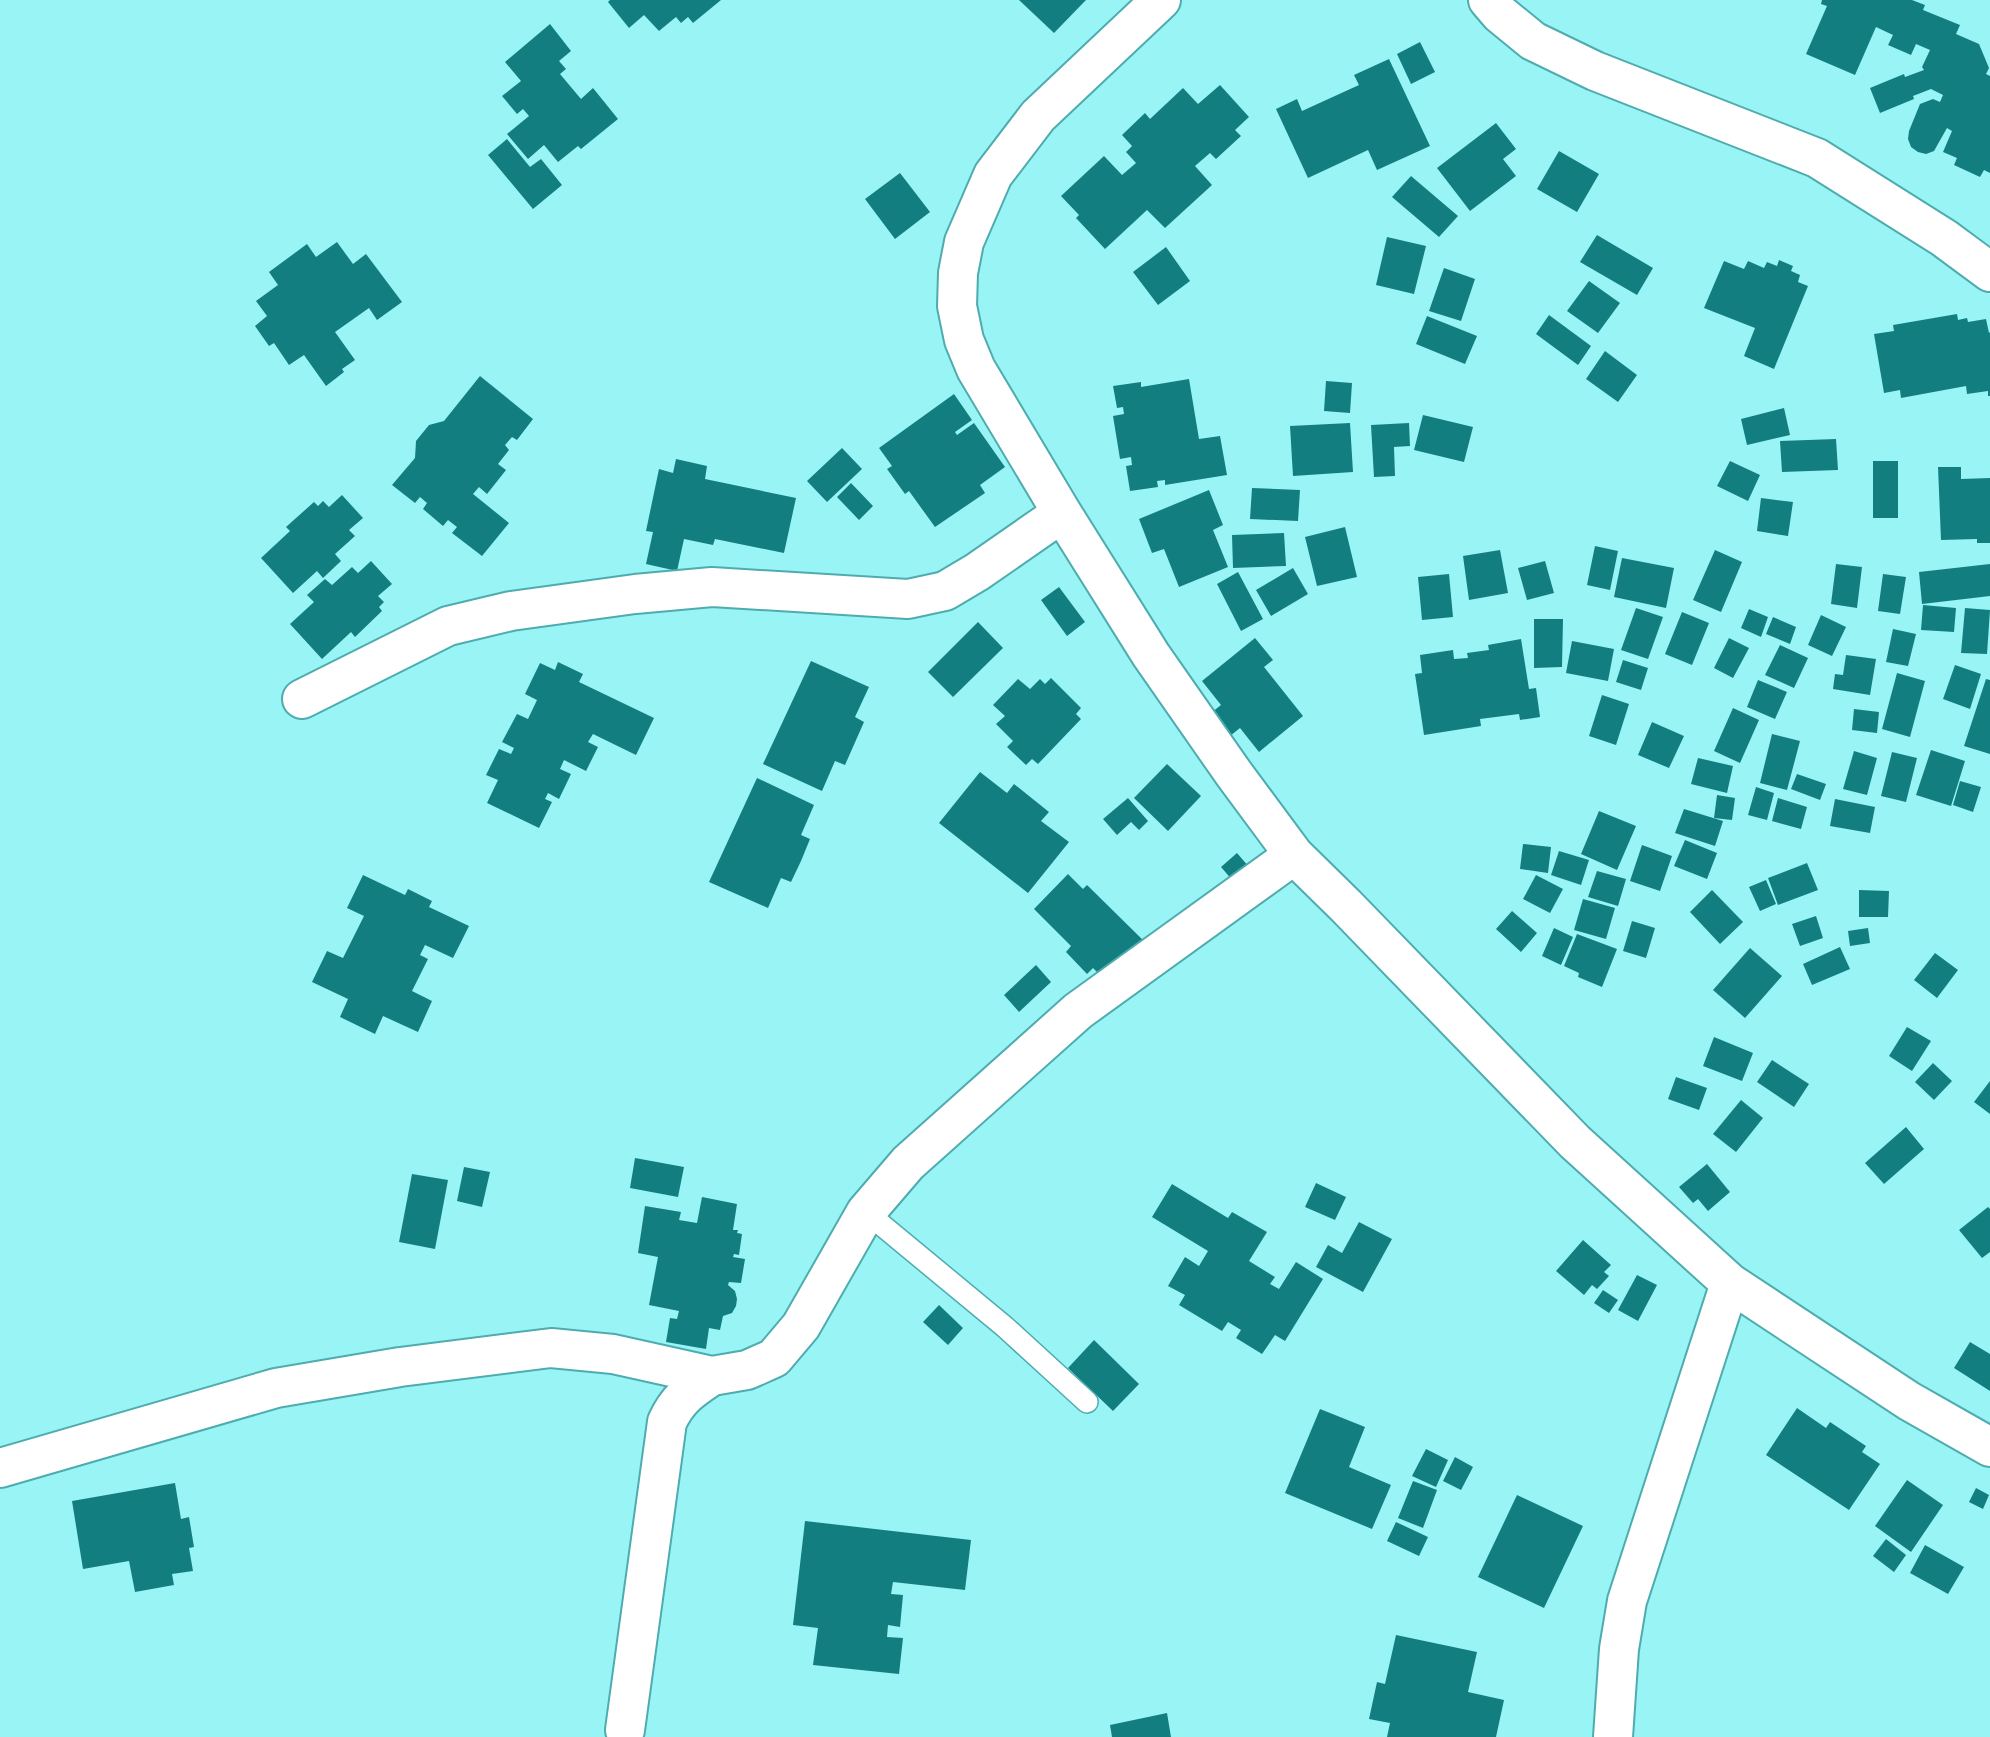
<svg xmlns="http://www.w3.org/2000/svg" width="1990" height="1737" font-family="'Archivo Narrow',sans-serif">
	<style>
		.building { fill: #137e80 }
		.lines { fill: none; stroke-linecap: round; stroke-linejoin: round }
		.lane-casing { stroke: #4facae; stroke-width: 24 }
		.street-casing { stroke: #4facae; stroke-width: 42 }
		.lane { stroke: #fff; stroke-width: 21 }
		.street { stroke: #fff; stroke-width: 38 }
	</style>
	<rect width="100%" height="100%" fill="#99f4f6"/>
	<path class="building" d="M610 0H721L693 23 688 17 681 23 676 17 659 31 644 15 629 28 608 2Z
		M1019 0H1086L1054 33Z
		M1822 0H1912L1925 5 1923 10 1960 25 1956 34 1979 44 1989 68 1986 74 1990 76V173L1984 170 1980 177 1954 165 1957 158 1943 152 1952 131 1947 128 1934 151 1926 154 1918 152 1911 147 1908 139 1909 131 1920 104 1933 99 1940 102 1943 95 1931 89 1913 96 1914 99 1880 113 1870 88 1904 74 1905 77 1924 70 1922 67 1930 50 1916 44 1911 55 1888 45 1893 35 1876 27 1855 75 1806 54 1827 6 1821 4Z
		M550 24 571 51 559 61 566 69 560 74 581 99 593 88 618 119 581 149 578 146 558 162 544 145 528 159 507 134 529 116 523 109 517 114 502 96 521 81 505 62Z
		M1420 42 1435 72 1411 84 1397 54Z
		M1389 59 1430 146 1377 170 1368 150 1308 178 1276 109 1297 99 1302 111 1359 85 1354 75Z
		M1220 85 1249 117 1235 130 1241 136 1216 159 1210 153 1195 166 1212 185 1165 228 1147 210 1105 249 1076 218 1079 215 1061 196 1104 156 1122 175 1136 163 1126 152 1132 146 1122 135 1145 113 1150 119 1183 88 1198 104Z
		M1496 123 1516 149 1503 159 1516 176 1470 211 1437 168Z
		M507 139 530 167 541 159 562 185 533 209 488 155Z
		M1559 151 1599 174 1577 212 1537 189Z
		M900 173 930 212 895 239 865 199Z
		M1411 176 1458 216 1439 237 1392 197Z
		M1597 235 1653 268 1637 295 1580 262Z
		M1387 237 1426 246 1414 294 1376 285Z
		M337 242 353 264 366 254 402 302 377 320 369 308 335 332 355 360 342 369 344 372 326 386 304 355 289 365 274 343 269 346 255 326 267 316 256 301 278 285 269 272 307 244 316 257Z
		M1166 247 1190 281 1158 305 1133 272Z
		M1779 260 1793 266 1791 271 1800 275 1798 282 1808 286 1774 369 1744 356 1755 328 1704 308 1724 261 1744 269 1748 261 1764 268 1767 262 1777 266Z
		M1444 268 1475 279 1461 321 1429 311Z
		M1589 281 1620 303 1598 333 1567 311Z
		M1957 314 1958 320 1967 318 1968 322 1986 319 1989 333 1990 332V396H1988V391L1967 394 1966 386 1901 398 1900 390 1884 393 1874 334 1894 331 1893 325Z
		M1549 315 1591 346 1578 365 1536 334Z
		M1427 316 1477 336 1465 364 1416 344Z
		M1605 351 1637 375 1618 402 1586 379Z
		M480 376 533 419 517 440 512 437 505 445 509 450 498 464 506 470 487 494 479 487 473 494 509 523 482 556 452 533 457 527 448 520 443 526 423 509 427 503 420 497 415 503 392 485 415 458 416 441 429 425 444 421Z
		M1189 379 1199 439 1220 436 1227 475 1165 485V480L1157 481 1158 487 1130 491 1126 466 1132 465 1131 457 1120 459 1113 416 1124 414 1123 407 1117 408 1113 386 1141 382V387Z
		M1326 381 1352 383 1350 413 1324 411Z
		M954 394 972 420 955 432 957 435 974 423 1005 467 980 485 985 493 935 527 909 491 905 494 887 469 892 466 879 448Z
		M1784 408 1790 435 1747 445 1741 419Z
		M1423 415 1473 427 1464 462 1414 450Z
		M1350 423 1353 472 1293 476 1290 426Z
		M1409 423 1410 446 1394 447 1395 476 1374 477 1371 425Z
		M1836 439 1838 470 1782 472 1780 441Z
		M842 448 862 469 827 502 807 481Z
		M676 459 707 466 705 479 796 498 784 553 715 539 713 545 684 539 677 571 646 564 653 532 646 531 659 469 673 473Z
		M1730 461 1760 475 1748 501 1717 486Z
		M1873 461H1898V518H1873Z
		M1938 467H1961V479L1990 478V543H1977V539L1941 540Z
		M851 483 873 506 859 520 837 497Z
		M1252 488 1300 490 1298 521 1250 519Z
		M1209 490 1223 525 1213 530 1228 567 1179 587 1164 549 1152 553 1139 519Z
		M342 495 363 518 349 530 355 536 335 554 341 561 323 578 317 571 293 593 261 558 290 531 286 527 314 502 318 506 323 501 329 507Z
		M1761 498 1793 502 1788 536 1757 531Z
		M1345 527 1357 577 1317 586 1305 537Z
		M1284 533 1286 566 1233 568 1232 535Z
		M1595 546 1618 551 1610 590 1587 585Z
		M1500 550 1508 593 1469 600 1463 556Z
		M1715 550 1742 562 1721 612 1693 600Z
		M1622 558 1674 568 1666 608 1614 597Z
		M371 561 392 584 378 596 384 602 379 607 382 611 355 637 351 632 322 659 290 624 314 602 307 595 325 579 332 585 352 567 358 573Z
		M1545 561 1554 593 1527 600 1518 568Z
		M1836 564 1862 567 1857 608 1831 604Z
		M1990 564V596L1922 604 1919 572Z
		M1293 568 1308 594 1271 616 1256 590Z
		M1238 572 1263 619 1241 631 1217 584Z
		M1449 574 1453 617 1422 620 1418 577Z
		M1883 574 1906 577 1900 614 1878 611Z
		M1059 587 1085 622 1067 636 1041 600Z
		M1923 605 1956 608 1954 632 1921 630Z
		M1636 608 1663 617 1648 659 1621 650Z
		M1965 608 1990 610 1987 654 1961 653Z
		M1749 609 1768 617 1761 637 1741 628Z
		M1682 612 1709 623 1692 665 1665 654Z
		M1821 615 1846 627 1832 656 1808 645Z
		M1773 617 1796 627 1790 644 1766 634Z
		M1534 619H1563L1562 667 1534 668Z
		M978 622 1003 648 953 697 928 672Z
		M1893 629 1916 634 1908 666 1886 662Z
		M1255 638 1273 660 1264 667 1303 716 1259 752 1240 728 1230 736 1211 713 1221 705 1202 681Z
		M1729 638 1749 648 1733 678 1714 668Z
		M1521 639 1529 689 1536 688 1540 717 1520 720 1519 714 1480 719 1481 726 1424 735 1415 674 1422 673 1420 655 1453 650 1454 659 1468 658 1467 653 1489 650 1488 645Z
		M1572 641 1614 649 1608 681 1566 673Z
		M1780 645 1808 658 1794 688 1765 675Z
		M1846 655 1876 659 1870 695 1833 689 1835 674 1843 675Z
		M1623 660 1648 668 1641 690 1616 682Z
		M811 661 869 687 855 717 864 722 845 765 835 761 822 791 763 764Z
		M558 662 583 674 579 682 654 718 636 755 593 734 588 742 598 747 586 771 564 760 560 769 571 774 559 799 548 793 545 799 552 802 539 828 487 803 498 780 486 775 499 749 511 754 514 748 502 742 517 714 528 719 537 700 525 694 540 663 555 670Z
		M1955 665 1981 674 1970 709 1943 699Z
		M1897 673 1925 681 1910 737 1882 729Z
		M1051 678 1081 708 1076 714 1081 719 1038 764 1032 759 1026 765 1007 747 1013 741 996 724 1005 716 993 705 1018 679 1030 689 1040 679 1045 684Z
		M1986 679 1990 680V754L1964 746Z
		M1758 680 1787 692 1775 719 1747 707Z
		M1602 695 1629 704 1616 745 1589 736Z
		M1733 708 1759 720 1740 763 1714 751Z
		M1854 709 1879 712 1877 733 1852 730Z
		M1652 722 1684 736 1669 768 1638 755Z
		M1772 734 1800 741 1787 790 1760 783Z
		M1931 750 1965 761 1951 806 1916 795Z
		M1854 751 1877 758 1867 795 1843 789Z
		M1892 752 1917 758 1906 802 1881 796Z
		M1698 758 1733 766 1727 793 1691 784Z
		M1167 764 1201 796 1168 831 1134 798Z
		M980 772 1007 793 1014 784 1049 812 1041 821 1069 842 1028 893 939 823Z
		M1797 774 1826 784 1820 800 1791 789Z
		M757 778 814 805 801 835 810 839 801 861 791 882 781 878 768 908 709 882Z
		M1960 781 1981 787 1973 812 1953 805Z
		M1756 787 1774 793 1767 820 1748 815Z
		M1717 795 1735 798 1732 820 1714 818Z
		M1128 798 1148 821 1139 830 1131 822 1117 835 1103 819Z
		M1778 798 1807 807 1801 829 1772 821Z
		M1835 799 1875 807 1870 833 1830 826Z
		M1684 809 1723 821 1715 846 1675 833Z
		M1599 811 1636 826 1617 870 1581 854Z
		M1685 840 1717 853 1707 879 1674 866Z
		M1523 844 1551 847 1548 873 1520 869Z
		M1642 845 1672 856 1660 891 1630 881Z
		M1559 851 1589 860 1581 885 1551 875Z
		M1237 853 1249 867 1233 881 1221 867Z
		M1807 863 1818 890 1778 905 1768 878Z
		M1597 871 1626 879 1618 906 1588 897Z
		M1068 874 1083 889 1087 885 1149 946 1105 980 1093 968 1087 974 1066 952 1071 946 1034 909Z
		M363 875 405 895 408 889 432 901 429 907 469 926 453 958 425 945 420 955 428 959 412 991 432 1001 418 1032 383 1016 375 1034 340 1017 348 999 312 982 327 951 343 958 364 916 347 908Z
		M1536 875 1563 889 1550 913 1523 899Z
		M1766 880 1776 904 1760 911 1749 887Z
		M1712 890 1743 922 1720 944 1690 912Z
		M1859 890 1889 891 1888 917H1859Z
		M1583 899 1615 908 1606 939 1574 930Z
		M1512 911 1537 933 1521 952 1496 929Z
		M1816 916 1823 938 1800 946 1792 924Z
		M1632 921 1655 928 1646 958 1623 951Z
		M1554 928 1573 937 1561 965 1542 956Z
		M1868 928 1870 943 1850 946 1848 931Z
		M1577 934 1617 949 1602 987 1578 977 1579 973 1564 966Z
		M1840 947 1850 969 1812 985 1803 964Z
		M1750 948 1782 976 1745 1018 1713 990Z
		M1935 953 1958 970 1937 998 1914 980Z
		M1036 965 1051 982 1019 1012 1004 995Z
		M1907 1027 1931 1041 1912 1071 1889 1056Z
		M1714 1037 1753 1053 1742 1081 1703 1066Z
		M1772 1060 1809 1084 1794 1107 1757 1082Z
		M1933 1063 1952 1081 1934 1100 1915 1082Z
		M1676 1077 1707 1088 1699 1110 1668 1099Z
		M1990 1081V1114L1974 1102Z
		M1741 1100 1763 1118 1736 1152 1713 1134Z
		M1906 1127 1924 1149 1884 1184 1865 1163Z
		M635 1158 684 1167 678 1197 630 1188Z
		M1707 1164 1730 1192 1708 1211 1698 1199 1693 1203 1679 1187Z
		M464 1167 490 1172 482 1207 457 1201Z
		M412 1174 448 1180 435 1249 399 1242Z
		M1316 1183 1346 1197 1335 1220 1305 1207Z
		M1172 1184 1228 1218 1232 1212 1267 1232 1249 1261 1275 1277 1270 1284 1279 1289 1296 1262 1323 1279 1285 1341 1275 1335 1262 1354 1236 1338 1241 1330 1228 1322 1222 1331 1179 1305 1185 1295 1168 1286 1185 1257 1199 1266 1208 1251 1152 1217Z
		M702 1197 737 1204 733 1230H738L737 1233 742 1234 739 1255 734 1254 733 1257 745 1259 741 1283 729 1282 728 1285 735 1291 737 1299 736 1306 732 1313 723 1316 720 1330 709 1328 706 1349 666 1342 670 1318 677 1319 679 1311 649 1305 658 1257 638 1253 645 1206 681 1212 679 1220 697 1223Z
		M1988 1207 1990 1209V1252L1982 1258 1959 1230Z
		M1359 1222 1392 1239 1363 1292 1316 1267 1328 1245 1342 1253Z
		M1583 1240 1611 1265 1604 1272 1609 1276 1597 1289 1592 1285 1584 1295 1556 1271Z
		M1637 1275 1657 1285 1638 1321 1618 1310Z
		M1603 1290 1618 1300 1609 1313 1594 1303Z
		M939 1305 963 1328 948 1345 923 1322Z
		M1094 1340 1139 1384 1113 1411 1068 1368Z
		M1970 1342 1990 1354V1391L1954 1368Z
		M1797 1408 1826 1428 1830 1422 1866 1446 1862 1452 1880 1464 1849 1510 1766 1455Z
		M1320 1409 1365 1427 1349 1467 1391 1485 1372 1529 1285 1493Z
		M1426 1449 1448 1460 1436 1487 1412 1476Z
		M1455 1457 1473 1467 1461 1490 1443 1481Z
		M1907 1480 1943 1505 1911 1552 1875 1526Z
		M1413 1481 1437 1490 1423 1528 1398 1518Z
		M175 1483 181 1519 189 1517 194 1547 189 1548 193 1571 172 1574 174 1585 135 1592 129 1561 83 1569 72 1501Z
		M1976 1488 1989 1495 1983 1509 1969 1502Z
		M1517 1495 1583 1526 1544 1608 1478 1577Z
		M805 1521 971 1540 965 1590 893 1582 891 1594 903 1595 900 1627 888 1625 887 1637 903 1638 899 1674 813 1665 818 1628 793 1625Z
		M1396 1522 1428 1537 1419 1556 1387 1541Z
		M1886 1539 1906 1555 1894 1572 1873 1556Z
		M1925 1545 1964 1567 1948 1594 1910 1573Z
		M1396 1635 1477 1652 1468 1692 1504 1700 1496 1737H1387L1390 1723 1369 1719 1377 1682 1385 1684Z
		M1167 1713 1171 1737H1112L1110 1725Z"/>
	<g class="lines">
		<g class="lane-casing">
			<path id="lane" d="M866 1212 1005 1327 1087 1402"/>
		</g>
		<g class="street-casing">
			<path id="street" d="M1161 0 1038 116 993 175 964 242 958 273 957 306 964 340 976 369 1062 513 1151 655 1234 774 1294 855 1346 906 1575 1142 1730 1283 1909 1401 1990 1447
				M1488 0 1500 14 1533 41 1595 71 1817 158 1944 238 1990 272
				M302 699 448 626 511 611 635 594 712 587 908 599 945 591 977 572 1062 513
				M0 1468 276 1388 400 1367 551 1348 613 1354 712 1376 747 1370 774 1358 801 1326 866 1212 908 1163 1078 1011 1294 855
				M625 1730 667 1422C678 1398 691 1390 712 1376
				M1613 1737 1619 1649 1627 1601 1730 1283"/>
		</g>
		<use href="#lane" class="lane"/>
		<use href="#street" class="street"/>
	</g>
</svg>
